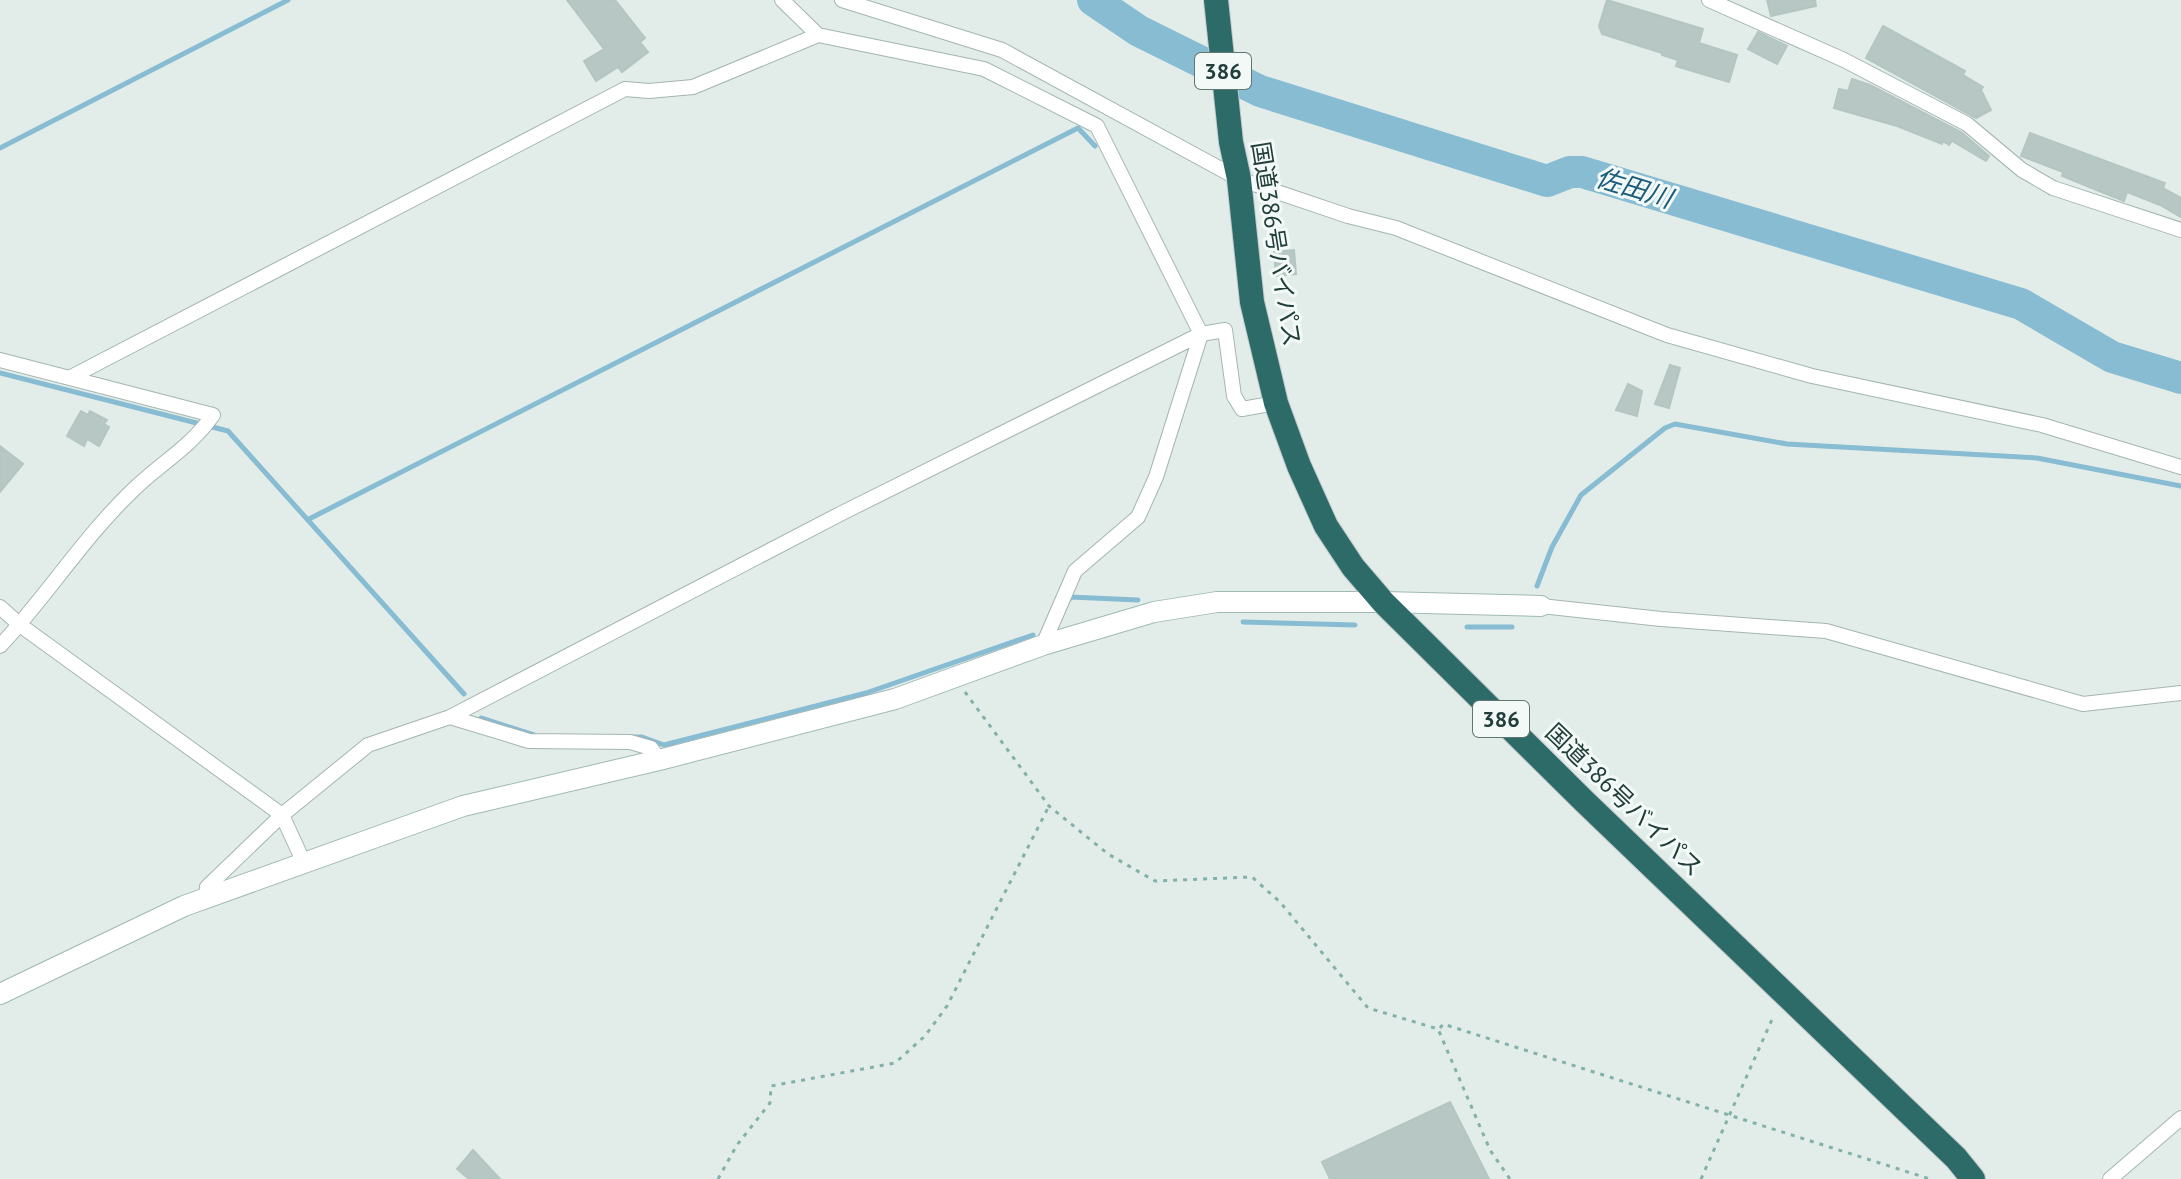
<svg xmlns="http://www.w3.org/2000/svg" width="2181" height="1179" font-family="'PT Sans','Noto Sans JP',sans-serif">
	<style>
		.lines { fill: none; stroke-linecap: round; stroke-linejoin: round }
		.stream { stroke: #88bcd3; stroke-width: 5 }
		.river { stroke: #88bcd3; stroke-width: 32 }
		.building { fill: #b7c7c3; stroke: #b4c6c2; stroke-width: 2 }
		.street-casing { stroke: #a4b5b1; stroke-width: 16 }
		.secondary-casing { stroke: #a0b9b4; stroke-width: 22 }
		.highway-casing { stroke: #c1c9c8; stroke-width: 26 }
		.path { stroke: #81b1aa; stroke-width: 3; stroke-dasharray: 4 6; stroke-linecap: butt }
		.street { stroke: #fff; stroke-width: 14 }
		.secondary { stroke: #fff; stroke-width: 20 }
		.highway { stroke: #2c6b68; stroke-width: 24 }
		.labels { text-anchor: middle; stroke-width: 6; stroke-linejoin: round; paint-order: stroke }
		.shield { fill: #f3f9f7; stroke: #607673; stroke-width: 2 }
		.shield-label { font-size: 22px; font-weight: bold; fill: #213e3b }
		.street-label { font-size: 24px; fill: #213e3b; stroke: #f3f9f7 }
		.water-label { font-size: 26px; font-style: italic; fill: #1a5c7c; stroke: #f3f9f7 }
	</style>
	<rect width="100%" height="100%" fill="#e2ede9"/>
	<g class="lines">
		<path class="stream" d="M0 148 288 0
			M0 373 228 431 464 694
			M309 519 1078 128 1095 146
			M1537 586 1552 547 1581 495 1665 428 1675 424 1787 444 2037 458 2181 486
			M1069 600 1070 597 1138 600
			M1243 622 1355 625
			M1467 627H1512
			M481 718 534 735
			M632 737H642L664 745 866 693 1033 635"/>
		<path class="river" d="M1093 0 1139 31 1260 91 1547 181 1570 172H1582L2021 304 2112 357 2181 378"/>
	</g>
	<path class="building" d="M567 0H615L645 38 640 42 648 52 622 72 618 67 596 81 584 61 604 49Z
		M1607 0 1703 29 1699 43 1737 55 1729 82 1676 66 1678 60 1662 55V53L1602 34 1599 26Z
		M1767 0H1815L1816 6 1771 16Z
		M1883 26 1965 71 1963 75 1983 87 1981 90 1991 110 1976 118 1866 58Z
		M1758 32 1787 46 1777 64 1748 49Z
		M1852 79 1870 85 1961 132 1989 156 1986 161 1952 141 1949 145 1943 141 1942 144 1897 126 1834 108 1839 89 1848 91Z
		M2030 133 2165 183 2163 188 2181 198V217L2160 205 2127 192 2124 201 2109 195 2062 176 2063 172 2021 156Z
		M1294 250 1296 274 1276 276 1274 252Z
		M1670 365 1680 368 1669 408 1655 404Z
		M1628 384 1642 391 1637 416 1616 410Z
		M81 411 88 415 90 411 107 420 104 424 109 427 99 446 87 439 84 446 67 436Z
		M0 446 23 464 0 492Z
		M1450 1102 1489 1179H1330L1322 1162Z
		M473 1150 500 1179H469L457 1169Z"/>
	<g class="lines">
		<g class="street-casing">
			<path id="street" d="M782 0 818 35 984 69 1097 126 1201 334 1156 477 1138 517 1075 571 1043 645
				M842 0 1002 50 1239 179 1348 216 1396 228 1667 335 1812 376 2042 425 2181 467
				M1709 0 1844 60 1967 124 2022 170 2053 188 2181 230
				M0 360 213 415C189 449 160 463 132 491 83 538 46 597 0 646
				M71 377 625 89 649 91 693 87 818 35
				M1541 606 1661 619 1826 631 2083 704 2181 693
				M0 607 20 625 282 815 207 887 206 898
				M450 717 529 741 630 742 651 748 659 760
				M304 863 282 815 368 745 450 717 842 513 1201 334 1225 330 1234 396 1242 409 1276 403
				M2110 1179 2181 1118"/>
		</g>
		<g class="secondary-casing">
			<path id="secondary" d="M0 994 184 906 463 806 659 760 895 699 1043 645 1154 612 1217 602H1383L1541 606"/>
		</g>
		<g class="highway-casing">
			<path id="highway" d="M1216 0 1231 142 1239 179 1252 302 1276 403 1299 466 1326 526 1353 567 1383 602 1585 802 1956 1158 1973 1179"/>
		</g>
		<path class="path" d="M965 692 1049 806 1108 854 1155 881 1252 877 1280 902 1368 1008 1438 1029 1490 1150 1510 1179
			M1440 1028 1443 1024 1930 1179
			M718 1179 737 1145 770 1103 771 1086 895 1063 925 1036 947 1006 1049 806
			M1701 1179 1774 1015"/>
		<use href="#street" class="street"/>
		<use href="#secondary" class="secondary"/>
		<use href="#highway" class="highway"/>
	</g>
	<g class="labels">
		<g class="shield">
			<rect x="1195" y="53" width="56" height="36" rx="6"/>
			<rect x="1473" y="701" width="56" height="36" rx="6"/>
		</g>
		<g class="shield-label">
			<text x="1223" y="79">386</text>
			<text x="1501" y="727">386</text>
		</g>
		<g class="street-label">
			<text transform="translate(1276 244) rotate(81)" y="8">国道386号バイパス</text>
			<text transform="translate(1624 800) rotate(44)" y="8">国道386号バイパス</text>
		</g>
		<g class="water-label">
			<text transform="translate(1634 188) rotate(17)" y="9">佐田川</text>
		</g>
	</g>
</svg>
